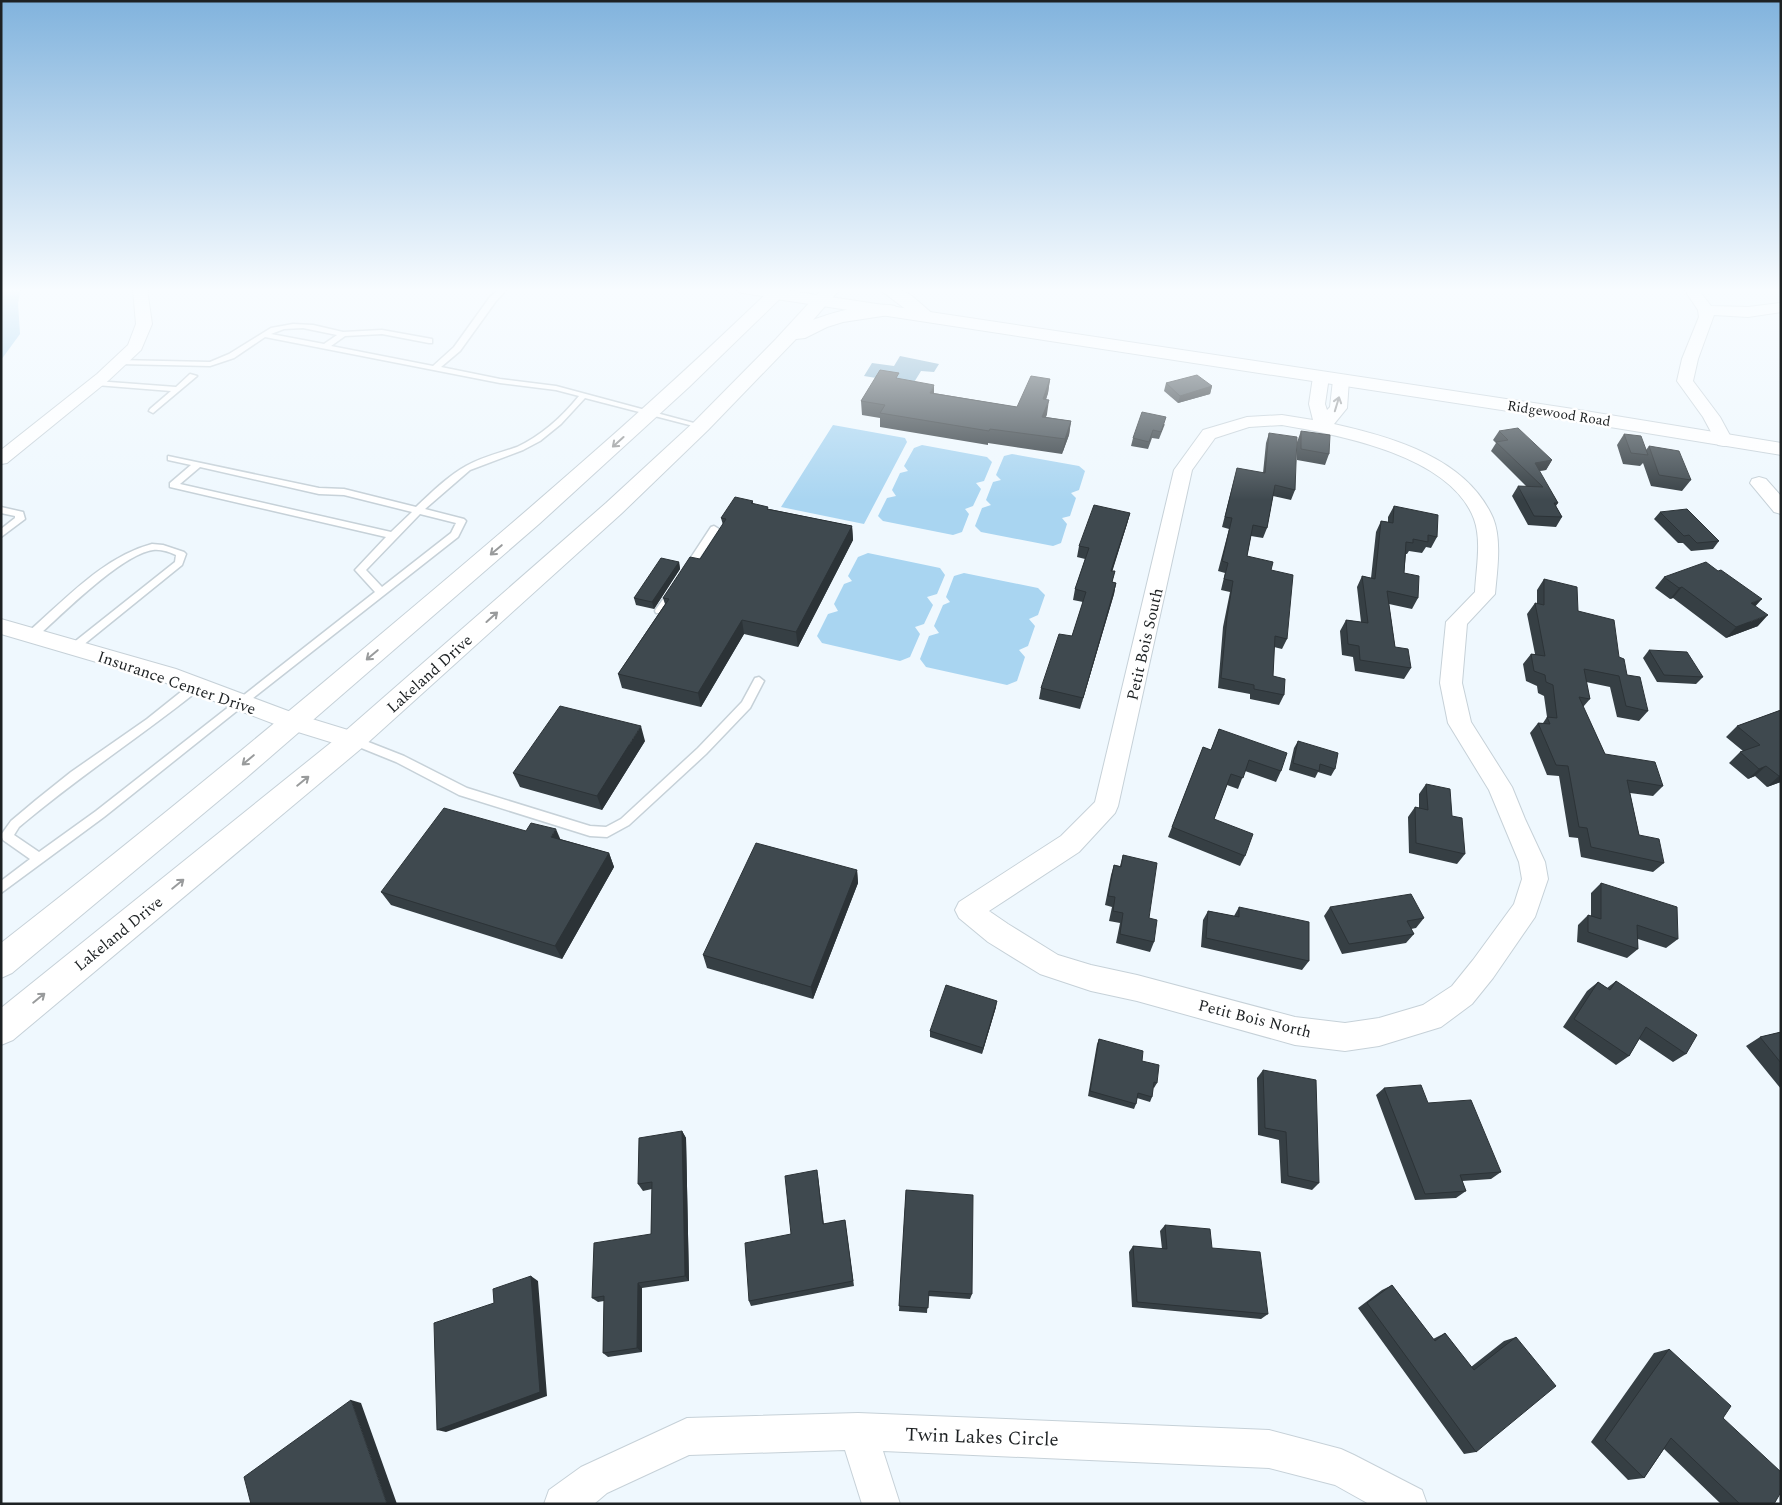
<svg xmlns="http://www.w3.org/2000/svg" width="1782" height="1505" font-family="Spectral,serif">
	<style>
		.green { fill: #a9d5f1 }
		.water { fill: #86b2cd }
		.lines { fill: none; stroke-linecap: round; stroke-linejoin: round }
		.lane-casing { stroke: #c6d1d8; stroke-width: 3 }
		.street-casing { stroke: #c6d1d8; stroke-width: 2 }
		.secondary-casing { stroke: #c6d1d8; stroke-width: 2 }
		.highway-casing { stroke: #c6d1d8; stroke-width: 2 }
		.lane { fill: #fff; fill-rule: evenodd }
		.street { fill: #fff; fill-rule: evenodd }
		.secondary { fill: #fff; fill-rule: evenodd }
		.highway { fill: #fff; fill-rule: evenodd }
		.wall { fill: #363f44 }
		.shaded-wall { fill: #2c3337 }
		.building { fill: #3f494f; stroke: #2c3337 }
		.oneway { stroke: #999b9c }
		.labels { text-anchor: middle; stroke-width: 5; stroke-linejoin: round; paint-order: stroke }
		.far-street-label { font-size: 14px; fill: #1d2123; stroke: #fff }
		.street-label { font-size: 16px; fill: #1d2123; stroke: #fff }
		.near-street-label { font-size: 19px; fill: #1d2123; stroke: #fff }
	</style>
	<rect width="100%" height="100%" fill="#eff8fe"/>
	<path class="green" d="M1 289H21L18 303 20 334 1 360Z
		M833 425 905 438 907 442 864 524 781 507Z
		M922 445 987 457 992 462 984 481 976 483 981 489 973 506 965 509 969 514 962 532 953 535 883 521 878 516 887 498 896 496 892 490 900 473 908 471 904 466 914 448Z
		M1012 454 1079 466 1085 471 1079 490 1071 493 1076 498 1070 516 1062 518 1067 524 1061 543 1053 546 981 532 975 526 982 508 991 505 986 500 993 482 1001 480 996 475 1004 456Z
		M868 553 940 568 945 575 937 594 927 597 933 605 924 624 915 627 920 634 910 657 900 661 822 643 817 636 828 614 838 611 834 604 844 584 852 581 848 576 858 557Z
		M964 573 1038 588 1045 595 1038 615 1029 619 1035 626 1028 646 1019 650 1025 657 1017 681 1007 685 926 667 920 659 929 636 939 633 934 626 943 605 950 602 946 597 954 576Z"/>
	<path class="water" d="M900 356 939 364 934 372 921 371 913 384 864 376 872 363 894 366Z"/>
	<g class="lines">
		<g class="lane-casing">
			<path id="lane" d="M500 289H507L496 301 460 351 441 367 500 379 556 386 705 426 701 428 585 398 561 424 540 441 523 450 470 470 425 509 464 519 466 521 458 537 243 706 104 817 1 893V881L30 859 3 840 1 835 11 821 36 800 71 772 147 719 192 683H200L201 686 200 689C141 736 77 778 19 827L14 835 39 852 96 811 375 592 355 570 386 537 170 487V483L191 465 168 460V456L319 488 344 489 416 507C432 492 448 476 466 466 482 457 500 453 517 447 541 436 562 417 579 396L556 390 500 383 265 337 234 358 210 366 119 364 115 362 116 360 210 362 229 354 271 328 293 324 313 325 343 332 382 330 432 339V343H429L382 334 345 336 331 346 433 366 454 347 490 297ZM303 328 337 335 324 344 271 334 284 329ZM200 467 319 494 344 495 412 512 391 532 180 484ZM420 514 456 523 451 533 382 587 366 570Z
				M190 374 197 376 153 413 149 411 150 409 171 391 96 385 92 383 96 381 176 387Z
				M1 507 23 512 25 519 1 537V529L15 518V516L1 513Z
				M714 526 719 529 690 572H684V568L711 527Z
				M152 544 163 545 184 552 186 554 182 565 77 650H69L68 647 175 562 176 555C169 552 161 549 153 550 122 554 61 615 36 638H28L27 635 28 632C65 600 103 557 152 544Z
				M673 589 678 592 676 594 664 613H656L655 611 656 609 670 590Z
				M759 677 764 681 750 708 706 754 629 825 607 837 590 836 459 795 396 762 349 743 347 740 353 736 404 756 467 788 590 826 606 827 621 819 698 748 742 702 755 678Z"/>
		</g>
		<g class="street-casing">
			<path id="street" d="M133 289H147L152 324 141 350 109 380 7 463 1 464V450L97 374 128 345 136 324Z
				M736 289H772L781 291 783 294 781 297 776 298 743 293 738 292Z
				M1684 289H1698L1711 306 1748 307 1781 303V312L1748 317 1714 315 1698 359 1693 381 1720 417 1733 441 1730 445 1724 446 1718 445 1703 417 1677 381 1682 359 1699 317 1698 310Z
				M1321 372 1327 374 1329 377 1325 404 1327 410 1330 407 1333 380 1335 376H1347L1349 380 1347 408 1334 424C1392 437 1467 458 1493 518 1502 540 1497 571 1495 594L1467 624 1462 683 1471 722 1512 787 1525 819 1545 862 1548 879 1535 917 1493 978 1472 1004 1441 1027 1379 1046 1345 1051 1295 1045 1137 1001 1091 991 1040 974 988 942 959 918 955 910 959 902 1061 836 1095 802 1174 470 1203 430 1247 417 1282 415 1313 420 1309 404 1313 377 1315 374ZM1282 425C1340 435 1451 456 1474 519 1482 541 1476 569 1475 592L1446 622 1440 683 1448 723 1489 790 1519 862 1522 879 1514 904 1473 960 1452 986 1423 1005 1379 1018 1345 1023 1295 1017 1137 975 1091 965 1058 955 1008 924 989 911 1079 852 1115 813 1118 806 1192 470 1215 438 1249 427Z
				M1759 477 1766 479 1781 496V514L1774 512 1750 483 1752 479Z
				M1 619 176 669 299 715 361 734 365 740 361 746 353 749 285 728 161 681 1 634Z
				M858 1413 1269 1430 1341 1449 1354 1455 1422 1490 1427 1504H1369L1335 1485 1269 1468 883 1451 900 1504H862L845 1450 689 1455 607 1493 594 1504H544L549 1490 581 1467 687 1418Z"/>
		</g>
		<g class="secondary-casing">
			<path id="secondary" d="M777 289 1573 409 1781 443V455L1573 421 770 298 767 294 770 290Z"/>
		</g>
		<g class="highway-casing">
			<path id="highway" d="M771 289H790L689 387 539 524 246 778 12 973 1 978V943C132 841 260 736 387 629 518 519 648 408 771 289Z
				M822 289H840L813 320C833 312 874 301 895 306L898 310 895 314 889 315 843 322 827 327 805 338 796 339 708 430 622 513 363 747 13 1040 1 1045V1008L343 733 606 503 694 422 776 339Z
				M879 289H900L912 296 935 316 932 320 926 321 920 320Z"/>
		</g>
		<use href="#lane" class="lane"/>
		<use href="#street" class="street"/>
		<use href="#secondary" class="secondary"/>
		<use href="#highway" class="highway"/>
	</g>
	<path class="wall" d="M899 379 934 393 1017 407 1050 379 1048 393 1046 400 1047 414 1046 417 1071 421 1069 435 1062 454 988 443V445L880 427V418L862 415 861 401Z
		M1166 383 1212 386 1210 394 1178 403 1164 391Z
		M1165 424 1159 439 1152 438 1148 449 1131 446 1133 438Z
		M1301 431 1329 454 1325 465 1297 460V442Z
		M1499 431 1552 460 1546 470 1539 471 1558 503 1556 506 1562 517 1556 527 1528 525 1512 496 1518 486 1527 487 1491 451 1496 443 1493 440Z
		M1269 433 1295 490 1291 500 1273 496 1267 528 1263 538 1251 536 1247 556 1271 570 1287 639 1282 649 1274 647 1273 676 1284 695 1279 705 1250 699V694L1218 688 1223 627 1230 592 1221 590 1225 573 1218 571 1229 529 1222 527 1237 468 1263 473 1266 443Z
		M1624 434 1646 450 1649 446 1691 480 1682 491 1651 486 1643 463 1640 466 1623 464 1617 445Z
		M753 501V504L769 509 852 526 853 540 798 647 744 634 701 707 622 688 618 674 665 604 663 598 700 559 723 525 721 518Z
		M1394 506 1437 537 1431 548 1426 547 1422 553 1409 551 1407 554H1406L1404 573 1418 598 1412 609 1389 604 1395 647 1411 668 1404 679 1355 671 1353 657 1342 655 1340 631 1346 620 1361 622 1357 587 1362 576 1371 578 1376 532 1381 521 1388 522V517Z
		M1660 512 1719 541 1713 549 1691 551 1683 543H1678L1654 519Z
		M1130 513 1127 524 1112 571H1115L1112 582 1116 583 1114 594 1080 709 1039 699 1041 688 1072 636 1083 602 1073 600 1075 589 1085 559 1077 557 1079 546Z
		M679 562 680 569 654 609 636 605 634 598Z
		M1664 577 1758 626 1726 638 1673 598 1670 599 1655 588Z
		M1544 579 1578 611 1619 657 1627 675 1648 711 1639 721 1617 717 1610 687 1586 682 1590 699 1583 707 1605 754 1663 786 1653 796 1630 793 1639 835 1664 863 1653 872 1581 857 1578 838 1569 837 1559 776 1547 775 1530 733 1538 723H1543L1547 717 1544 696 1538 693 1537 686 1526 681 1523 664 1531 654H1535L1527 614 1535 603 1537 604V590Z
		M1649 650 1703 677 1696 684 1657 682 1643 658Z
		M1781 710V782L1767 787 1755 776 1748 779 1729 763 1740 752 1743 751 1726 737 1737 726Z
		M1219 729 1281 771 1276 782 1245 771 1238 789 1227 785 1214 819 1245 856 1240 866 1168 837 1203 747 1211 750Z
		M645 741 602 810 520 787 513 773Z
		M1298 741 1335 769 1331 776 1318 772 1315 778 1289 770 1294 748Z
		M1426 784 1452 816 1465 854 1457 864 1409 853 1408 817 1415 807 1419 808V794Z
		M526 831 560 839 609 853 614 867 562 959 391 905 381 892Z
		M1123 855 1149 918 1154 942 1150 952 1116 943 1120 923 1109 921 1112 907 1105 905 1111 875 1114 865 1120 866Z
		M857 870 858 883 813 999 707 968 703 955Z
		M1601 883 1678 939 1666 948 1638 939V949L1627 958 1577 942 1578 925 1588 915 1591 916V893Z
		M1239 907 1309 961 1302 970 1201 947 1203 920 1208 911 1234 916Z
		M1330 907 1424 918 1416 928 1411 929 1414 934 1406 943 1342 954 1324 916Z
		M1616 981 1686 1054 1673 1062 1639 1039 1629 1056 1616 1065 1563 1027 1587 991 1598 982 1607 988Z
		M996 1007 982 1054 930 1037V1031Z
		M1781 1032V1089L1746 1046 1760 1037Z
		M1099 1039 1142 1061 1157 1083 1154 1088 1153 1087 1152 1097 1150 1102 1137 1098 1136 1104 1134 1109 1088 1096 1097 1044Z
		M1263 1070 1319 1183 1312 1190 1281 1183 1279 1140 1258 1135 1257 1078Z
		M1384 1088 1501 1172 1491 1179 1462 1181 1466 1191 1456 1198 1415 1200 1376 1095Z
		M682 1131 686 1138 689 1281 642 1288V1352L608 1357 603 1353 604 1301 598 1302 592 1298 651 1234 652 1189 643 1191 638 1184Z
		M818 1177 824 1224 845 1220 854 1286 751 1306 749 1301 791 1234Z
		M906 1190 972 1294 970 1299 928 1296 927 1313 899 1311Z
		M1165 1225 1212 1248 1268 1314 1261 1319 1132 1307 1129 1252 1133 1246 1162 1249 1160 1231Z
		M1392 1285 1433 1339 1445 1333 1471 1367 1504 1341 1516 1337 1476 1452 1464 1454 1358 1308 1382 1290Z
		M1669 1349 1723 1418 1774 1504H1721L1664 1449 1644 1478 1628 1480 1591 1442 1654 1353Z"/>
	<path class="shaded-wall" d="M1050 379 1048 393 1041 413 1043 399Z
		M934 385V398L930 393Z
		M1212 386 1210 394 1178 403 1180 396Z
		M1049 400 1047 414 1040 431 1042 417Z
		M1071 421 1069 435 1062 454 1065 439Z
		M1552 460 1546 470 1529 472 1535 463Z
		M1130 513 1127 524 1109 582 1111 571Z
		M852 526 853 540 798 647 796 632Z
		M679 562 680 569 654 609 652 602Z
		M1116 583 1114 594 1080 709 1083 698Z
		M1682 587 1673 598 1670 599 1679 588Z
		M1762 599 1752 610 1751 603Z
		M1768 615 1758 626 1726 638 1736 627Z
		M742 620 744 634 701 707 698 693Z
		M641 726 645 741 602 810 597 796Z
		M1766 766 1755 776 1748 779 1759 769Z
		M1779 776H1781V782L1767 787Z
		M556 829 562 843 551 837Z
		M609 853 614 867 562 959 555 946Z
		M857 870 858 883 813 999 811 987Z
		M997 1001 996 1007 982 1054 983 1048Z
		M682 1131 686 1138 689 1281 685 1276Z
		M531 1276 538 1281 547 1396 446 1432 437 1430Z
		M638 1283 642 1288V1352L637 1348Z
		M351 1400 361 1403 397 1504H387Z"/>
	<path class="building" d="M880 370 899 373 896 378 934 385 930 393 1017 407 1031 376 1050 379 1043 399 1049 400 1042 417 1071 421 1065 439 990 429 989 431 880 413 885 405 861 401Z
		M1197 375 1212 386 1180 396 1166 383Z
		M1142 412 1166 417 1161 432 1153 430 1149 442 1133 438Z
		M1518 428 1552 460 1535 463 1558 503H1554L1562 517 1534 516 1518 486 1543 487 1496 442 1508 440 1499 431Z
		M1301 431 1330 435 1329 454 1301 449Z
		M1269 433 1297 437 1295 490 1275 485 1267 528 1253 525 1247 556 1273 562 1271 570 1293 575 1287 639 1275 636 1273 676 1285 679 1284 695 1254 689V685L1221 678 1227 617 1233 581 1224 579 1228 563 1222 561 1232 518 1225 517 1237 468 1265 473Z
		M1624 434 1641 436 1648 455 1631 453Z
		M1649 446 1679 451 1691 480 1659 475Z
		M735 497 753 501 751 503 768 507 767 509 852 526 796 632 742 620 698 693 618 674 669 599 663 598 690 557 700 559 726 519 721 518Z
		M1094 505 1130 513 1111 571H1115L1112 582 1116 583 1083 698 1041 688 1059 634 1072 636 1086 592 1075 589 1089 548 1079 546Z
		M1394 506 1438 515 1437 537 1428 535V542L1413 539V543L1406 542 1404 573 1419 576 1418 598 1387 591 1395 647 1408 649 1411 668 1360 660 1359 646 1348 644 1346 620 1368 623 1362 576 1375 579 1381 521 1393 523Z
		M1687 509 1719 541 1697 543 1689 535 1684 536 1660 512Z
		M661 558 679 562 652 602 634 598Z
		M1706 562 1718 571 1721 570 1762 599 1751 603 1768 615 1736 627 1682 587 1679 588 1664 577Z
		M1544 579 1577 587 1578 611 1614 620 1619 657 1624 659 1627 675 1640 677 1648 711 1626 706 1619 676 1584 669 1590 699 1579 697 1605 754 1655 762 1663 786 1627 780 1639 835 1659 839 1664 863 1591 847 1587 828 1579 827 1568 766 1556 765 1538 723 1550 724 1547 717 1557 718 1553 685 1546 682 1545 675 1534 671 1531 654 1545 656 1535 603 1544 605Z
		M1649 650 1687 652 1703 677 1664 675Z
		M560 706 641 726 597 796 513 773Z
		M1781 710V776H1779L1766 766 1759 769 1740 752 1760 745 1737 726Z
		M1219 729 1287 753 1281 771 1249 760 1243 778 1231 774 1214 819 1253 834 1245 856 1172 827 1203 747 1211 750Z
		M1298 741 1338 753 1335 769 1320 764 1319 771 1293 763Z
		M1426 784 1450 789 1452 816 1462 818 1465 854 1416 843 1415 807 1428 810Z
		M444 808 526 831 531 823 556 829 551 837 609 853 555 946 381 892Z
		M756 843 857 870 811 987 703 955Z
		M1123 855 1157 863 1149 918 1157 920 1154 942 1120 934 1123 913 1113 911 1115 897 1108 896 1114 865 1121 867Z
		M1601 883 1677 907 1678 939 1637 925 1638 949 1588 932V915L1601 919Z
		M1411 894 1424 918 1407 921 1414 934 1349 944 1330 907Z
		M1239 907 1309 922V961L1206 938 1208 911 1239 917Z
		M1616 981 1697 1035 1686 1054 1646 1027 1629 1056 1574 1019 1598 982 1610 990Z
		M946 985 997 1001 983 1048 930 1031Z
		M1781 1032V1063L1760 1037Z
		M1099 1039 1143 1051 1142 1061 1159 1065 1157 1083 1154 1082 1152 1097 1138 1093 1136 1104 1090 1091Z
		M1263 1070 1316 1080 1319 1183 1288 1176 1286 1132 1265 1128Z
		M1421 1085 1428 1103 1471 1100 1501 1172 1460 1175 1466 1191 1425 1194 1384 1088Z
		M682 1131 685 1276 638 1283 637 1348 603 1353 604 1296 592 1298 594 1243 651 1234 652 1182 638 1184 639 1138Z
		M817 1170 823 1224 845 1220 853 1281 749 1301 745 1243 791 1234 785 1176Z
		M906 1190 973 1195 972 1294 929 1291 928 1308 899 1306Z
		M1165 1225 1210 1229 1212 1248 1260 1252 1268 1314 1137 1302 1133 1246 1167 1249Z
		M531 1276 540 1392 437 1430 434 1323 494 1303 493 1289Z
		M1392 1285 1435 1341 1445 1333 1474 1370 1516 1337 1556 1386 1476 1452 1367 1303Z
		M1669 1349 1731 1406 1723 1418 1781 1472V1492L1774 1504H1740L1671 1438 1644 1478 1605 1440Z
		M351 1400 387 1504H251L244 1477Z"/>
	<defs><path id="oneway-shaft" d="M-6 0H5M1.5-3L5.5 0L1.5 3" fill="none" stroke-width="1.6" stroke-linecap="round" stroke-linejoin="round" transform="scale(1.25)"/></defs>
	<g class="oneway">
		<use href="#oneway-shaft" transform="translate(1337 404) rotate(-73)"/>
		<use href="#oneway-shaft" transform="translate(618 442) rotate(138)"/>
		<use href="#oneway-shaft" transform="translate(496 550) rotate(140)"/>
		<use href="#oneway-shaft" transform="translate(492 617) rotate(-42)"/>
		<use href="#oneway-shaft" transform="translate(372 655) rotate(140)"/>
		<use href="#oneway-shaft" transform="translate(248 760) rotate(140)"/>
		<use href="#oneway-shaft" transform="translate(303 781) rotate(-39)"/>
		<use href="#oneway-shaft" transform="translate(178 884) rotate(-39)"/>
		<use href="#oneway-shaft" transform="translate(39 998) rotate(-39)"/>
	</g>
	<linearGradient id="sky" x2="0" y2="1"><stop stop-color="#81b3dd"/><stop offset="0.58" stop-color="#f8fcff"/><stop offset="1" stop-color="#f8fcff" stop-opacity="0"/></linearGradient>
	<rect width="1782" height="500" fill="url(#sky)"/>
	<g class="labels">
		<g class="far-street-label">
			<text transform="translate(1559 413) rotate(9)" y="5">Ridgewood Road</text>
		</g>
		<g class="street-label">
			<text transform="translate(1144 644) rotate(-77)" y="6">Petit Bois South</text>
			<text transform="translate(429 673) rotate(-42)" y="6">Lakeland Drive</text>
			<text transform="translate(177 682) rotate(19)" y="6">Insurance Center Drive</text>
			<text transform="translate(118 933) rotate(-39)" y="6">Lakeland Drive</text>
			<text transform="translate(1255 1018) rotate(14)" y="6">Petit Bois North</text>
		</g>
		<g class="near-street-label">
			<text transform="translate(982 1436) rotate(2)" y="7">Twin Lakes Circle</text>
		</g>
	</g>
	<rect width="1782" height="1505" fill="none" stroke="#1d2123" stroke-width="5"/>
</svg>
